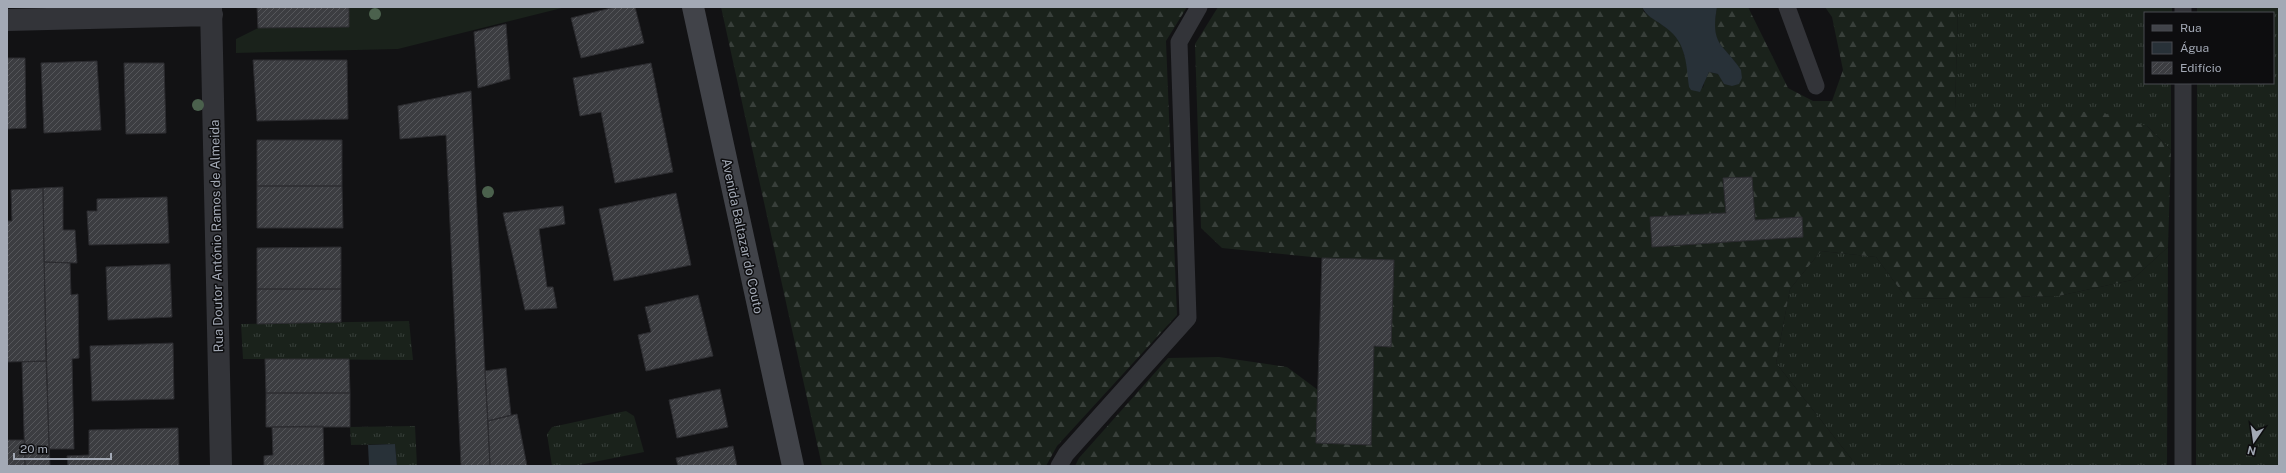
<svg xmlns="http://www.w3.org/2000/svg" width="2286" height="473" font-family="'Public Sans',sans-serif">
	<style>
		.grass { fill: url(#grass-tufts) }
		.forest { fill: url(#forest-firs); fill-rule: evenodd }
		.garden { fill: #1a221b }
		.water { fill: #283138 }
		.building { fill: url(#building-hatch); stroke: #2c2c30 }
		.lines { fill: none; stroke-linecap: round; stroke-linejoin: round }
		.lane { stroke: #333439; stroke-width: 17 }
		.street { stroke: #333439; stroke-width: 22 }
		.secondary { stroke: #414349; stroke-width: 22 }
		.tree { fill: #4b614d }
		.labels { text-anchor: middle; stroke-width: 3; stroke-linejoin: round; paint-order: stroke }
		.street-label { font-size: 13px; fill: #a3a9b5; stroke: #0d0d0f }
	</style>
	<defs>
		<pattern id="grass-tufts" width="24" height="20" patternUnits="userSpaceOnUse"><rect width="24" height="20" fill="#1a221b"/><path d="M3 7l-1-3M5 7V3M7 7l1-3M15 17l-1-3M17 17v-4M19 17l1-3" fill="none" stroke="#383f3a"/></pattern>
		<pattern id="forest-firs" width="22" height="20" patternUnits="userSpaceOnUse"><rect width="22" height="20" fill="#1a221b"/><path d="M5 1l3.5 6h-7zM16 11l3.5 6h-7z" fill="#383f3a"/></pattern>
		<pattern id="building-hatch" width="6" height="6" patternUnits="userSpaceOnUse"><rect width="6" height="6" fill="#3c3d41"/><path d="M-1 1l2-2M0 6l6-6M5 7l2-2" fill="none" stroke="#55565a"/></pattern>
	</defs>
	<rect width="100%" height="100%" fill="#121214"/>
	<path class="grass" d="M1958 7H2172V13H2145V83H2171V150L2147 126 1955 110Z
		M2197 7H2279V466H2196L2197 83H2273V13H2197Z
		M2168 247 2167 466H1857L1776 363 1790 289 1821 251 1876 257 1907 299 2058 296 2132 280Z
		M409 321 413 360 243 359 241 324Z
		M626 411 634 416 644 452 574 466H552L547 434 552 427Z
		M415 426 417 466H397L395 444 351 445 350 427Z"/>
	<path class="forest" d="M721 7H1187L1166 41 1177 315 1057 446 1046 466H822Z
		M1218 7H1642L1644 12 1672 32 1681 42 1687 65 1703 88 1706 74 1709 72 1718 74 1736 63C1717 41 1711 39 1717 7H1748L1788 88 1813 101H1832L1843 70 1832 17 1825 7H1958L1955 110 2099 112 2147 126 2171 150 2168 247 2132 280 2058 296 1907 299 1876 257 1821 251 1790 289 1776 363 1857 466H1075L1079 458 1168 358 1219 357 1287 367 1318 390 1316 443 1371 445 1374 346 1391 347 1394 260 1322 258 1222 248 1201 228 1195 44ZM1752 177 1755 220 1802 217 1652 246 1650 217 1726 213 1723 179Z"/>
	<path class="garden" d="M349 7H566L398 49 236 53V39L258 28 349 27Z"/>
	<path class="water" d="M1642 7H1717C1710 46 1723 43 1741 70L1742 78 1739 84 1732 86 1724 84 1718 74 1709 72 1700 92 1691 90 1689 87C1686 61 1686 40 1662 25 1654 19 1646 16 1642 7Z
		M395 444 397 466H369L368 445Z"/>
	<path class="building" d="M257 7H349V27L258 28Z
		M615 7H635L644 43 581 58 571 18Z
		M506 24 510 79 478 88 474 32Z
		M7 58H25L26 128 7 129Z
		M253 60H347L348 119 257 121Z
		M97 61 101 130 44 133 41 63Z
		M124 63H164L166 133 126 134Z
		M651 63 673 172 615 183 601 112 580 116 573 78Z
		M471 91 485 371 490 466H461L446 135 400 139 398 106Z
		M257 140H342V186H257Z
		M1752 177 1755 220 1802 217 1803 237 1652 247 1650 217 1726 213 1723 178Z
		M257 186H342L343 228H257Z
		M63 187V230H75L77 263 44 262 43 188Z
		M43 188 46 361 7 362V221H12L11 190Z
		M676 193 691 265 614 281 599 209Z
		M167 197 169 243 89 245 87 211H97V199Z
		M563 206 565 224 539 229 547 287H553L557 308 525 310 503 213Z
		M341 247V289H257V248Z
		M1322 258 1394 260 1391 347 1374 346 1371 445 1316 443Z
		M44 262 70 263 71 295 78 294 79 358 72 359 74 449H49Z
		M170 264 172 317 108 320 106 267Z
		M257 289H341V322L257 324Z
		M698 295 713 356 646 371 638 335 651 332 645 307Z
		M173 343 174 399 92 401 90 346Z
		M265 359H349L350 393H266Z
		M46 361 50 466H25L22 362Z
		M506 368 511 415 488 421 485 371Z
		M720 389 728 427 677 438 669 400Z
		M266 393H350V427H266Z
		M517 414 527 466H490L488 421Z
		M323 426 324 466H264V456L273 455 272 427Z
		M178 428 179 466H68L67 456 89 455V430Z
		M7 440H25V466H7Z
		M733 446 737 466H678L676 458Z"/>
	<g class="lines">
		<path class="lane" d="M1787 7 1816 86
			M2183 13V7
			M1059 466 1066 454 1188 318 1179 42 1199 7
			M2183 466V83"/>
		<path class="street" d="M211 7 221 466
			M7 20 212 15"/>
		<path class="secondary" d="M693 7 793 466"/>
	</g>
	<g class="tree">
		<circle cx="375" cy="14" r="6"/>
		<circle cx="198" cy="105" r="6"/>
		<circle cx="488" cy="192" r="6"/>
	</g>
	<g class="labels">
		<g class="street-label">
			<text transform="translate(216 236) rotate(-91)" y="5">Rua Doutor António Ramos de Almeida</text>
			<text transform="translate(743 236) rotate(78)" y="5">Avenida Baltazar do Couto</text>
		</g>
	</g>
	<rect width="2286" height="473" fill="none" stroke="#a3a9b5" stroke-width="16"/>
	<rect x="2144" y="12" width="130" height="72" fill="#0d0d0f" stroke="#494b51"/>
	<rect x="2152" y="25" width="20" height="6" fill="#414349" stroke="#494b51"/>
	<text x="2180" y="32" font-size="12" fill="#a3a9b5">Rua</text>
	<rect x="2152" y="42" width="20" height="12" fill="#283138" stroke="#494b51"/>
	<text x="2180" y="52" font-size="12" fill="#a3a9b5">Água</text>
	<rect x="2152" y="62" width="20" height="12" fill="url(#building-hatch)" stroke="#494b51"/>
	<text x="2180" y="72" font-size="12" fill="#a3a9b5">Edifício</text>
	<g transform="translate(2254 441) rotate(193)" stroke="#0d0d0f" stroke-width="3" paint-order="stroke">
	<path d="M0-3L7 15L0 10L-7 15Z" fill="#a3a9b5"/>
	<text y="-6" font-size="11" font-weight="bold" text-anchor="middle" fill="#a3a9b5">N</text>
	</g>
	<path d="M14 453v6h97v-6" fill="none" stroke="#a3a9b5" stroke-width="2"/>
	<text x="20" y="453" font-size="12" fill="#a3a9b5" stroke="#0d0d0f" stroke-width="3" paint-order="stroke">20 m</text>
</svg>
